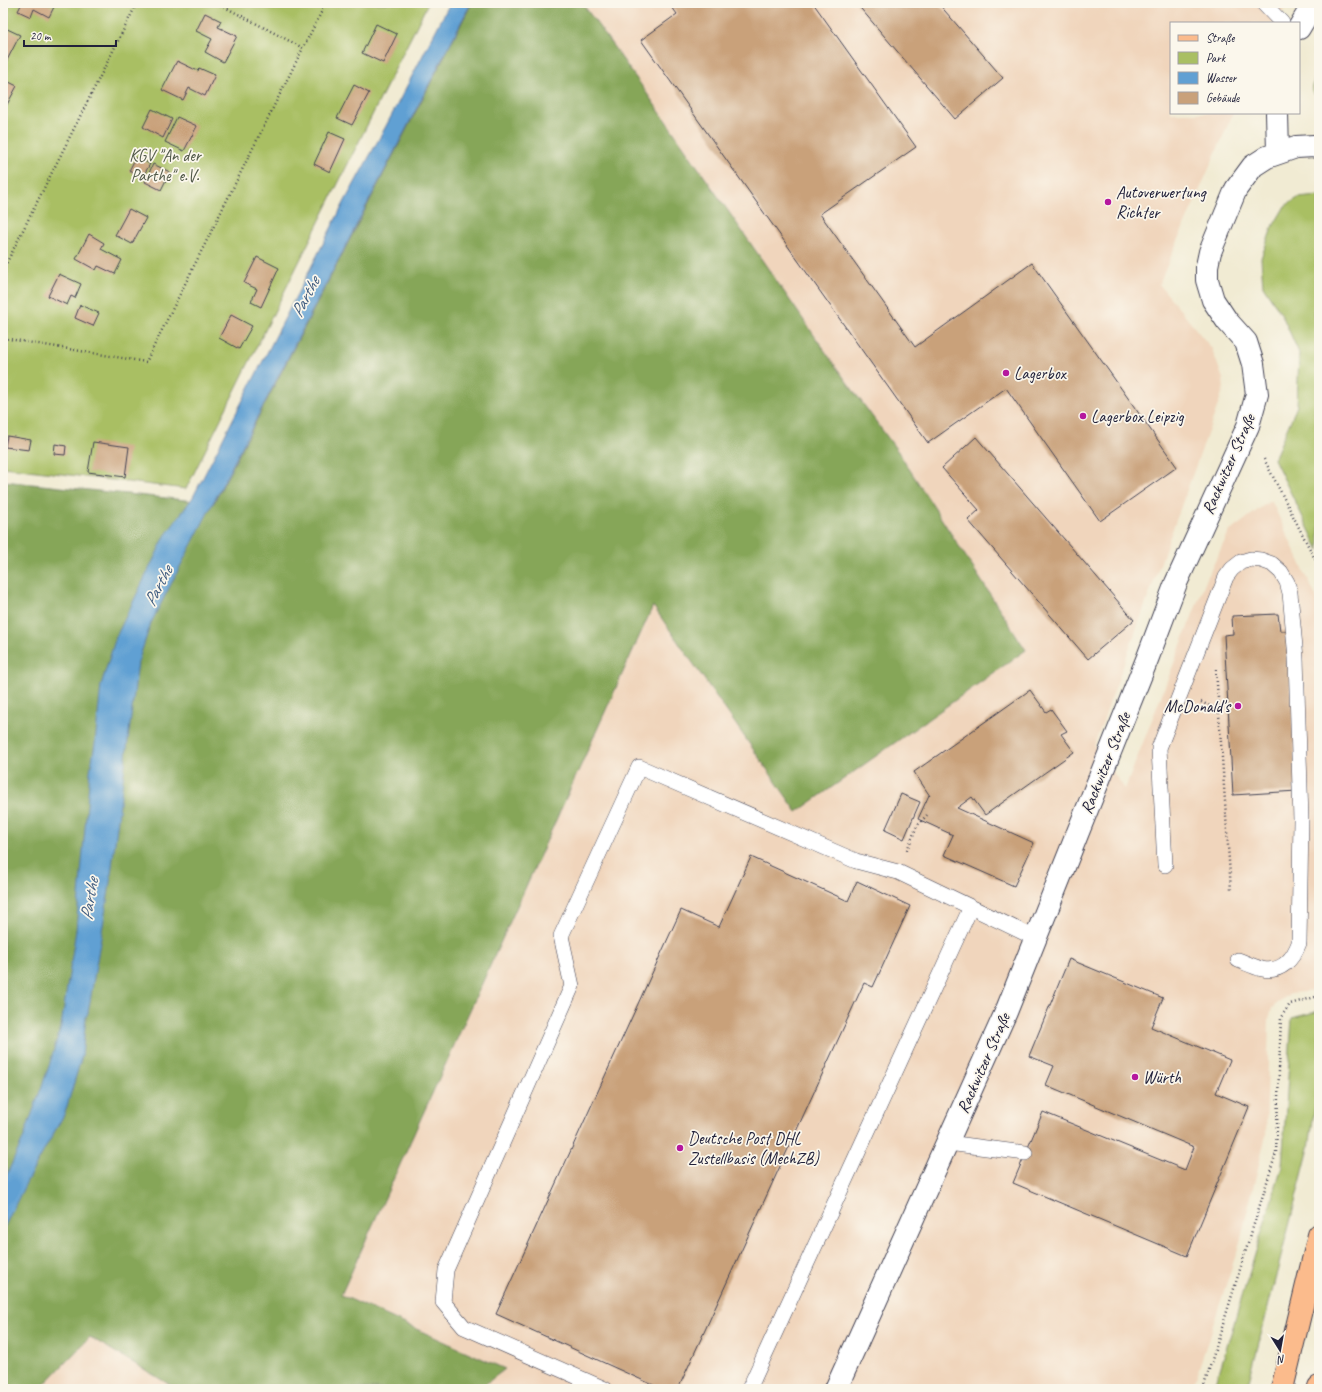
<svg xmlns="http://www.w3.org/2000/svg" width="1322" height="1392" font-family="Caveat,sans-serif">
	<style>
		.built { fill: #f0d5bc }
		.green { fill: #a9bf63; stroke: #66704f }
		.forest { fill: #86a659; stroke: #54644a }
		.water { fill: #61a0d3; stroke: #426187 }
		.building { fill: #c9a17a }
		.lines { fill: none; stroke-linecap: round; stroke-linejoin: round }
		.service-casing { stroke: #414052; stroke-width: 16 }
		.minor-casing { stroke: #414052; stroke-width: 24 }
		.primary-casing { stroke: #414052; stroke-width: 24 }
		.path { stroke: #414052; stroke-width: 2.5; stroke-dasharray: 1 3; stroke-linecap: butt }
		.service { stroke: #fff; stroke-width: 15 }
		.minor { stroke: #fff; stroke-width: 22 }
		.primary { stroke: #fbbb8c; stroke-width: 22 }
		.poi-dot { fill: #b5179e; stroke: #fbf7ec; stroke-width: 1.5 }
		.labels { text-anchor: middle; stroke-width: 3.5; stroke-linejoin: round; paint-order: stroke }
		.park-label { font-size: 17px; fill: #515949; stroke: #fbf7ec }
		.poi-label { font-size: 17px; fill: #22223b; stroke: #fbf7ec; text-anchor: start }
		.street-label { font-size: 17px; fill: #22223b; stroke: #fbf7ec }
		.water-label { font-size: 18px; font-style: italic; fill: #3e5b7f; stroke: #fbf7ec }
	</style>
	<rect width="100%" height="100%" fill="#fbf7ec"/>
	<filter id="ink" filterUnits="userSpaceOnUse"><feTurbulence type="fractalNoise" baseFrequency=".025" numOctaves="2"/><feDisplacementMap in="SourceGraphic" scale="8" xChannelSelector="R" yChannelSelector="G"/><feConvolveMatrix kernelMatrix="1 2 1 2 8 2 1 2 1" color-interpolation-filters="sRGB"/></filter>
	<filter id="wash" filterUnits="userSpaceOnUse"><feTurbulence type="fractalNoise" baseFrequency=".012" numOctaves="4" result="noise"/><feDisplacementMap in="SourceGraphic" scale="16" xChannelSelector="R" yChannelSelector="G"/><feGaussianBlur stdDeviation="0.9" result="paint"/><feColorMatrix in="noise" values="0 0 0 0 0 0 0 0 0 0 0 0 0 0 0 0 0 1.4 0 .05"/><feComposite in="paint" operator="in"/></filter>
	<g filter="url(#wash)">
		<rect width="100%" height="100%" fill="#f1ebd3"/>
		<path class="built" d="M582 3H1288L1275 23H1171V113H1233L1159 284 1212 349 1223 379 1224 388 1094 746 1125 789 1207 578 1229 532 1271 500 1318 601 1319 624V991L1290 993 1272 1008 1269 1019 1266 1135 1240 1242 1192 1389H479L505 1369 341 1295 653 606 797 812 1026 650 899 453 836 367 639 82Z
			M90 1337 177 1389H40Z"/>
		<path class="green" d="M3 3H428L186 489 3 467Z
			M1319 57V100L1312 91Z
			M1319 196V274L1314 318 1319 319V550L1274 459 1297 406 1299 353 1282 315 1263 286 1261 258 1272 228 1285 206 1298 198Z
			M1319 1011V1077L1309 1148 1247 1389H1214L1282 1166 1292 1018Z"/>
		<path class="forest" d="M472 3H582L639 82 836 367 899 453 1026 650 797 812 653 606 341 1295 505 1369 479 1389H177L90 1337 40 1389H3V481L214 503Z"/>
		<path class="water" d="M450 3H471L151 623 138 662 109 890 88 1013 86 1017 82 1056 65 1113 27 1181 3 1230V1183L23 1139 49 1066 61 1026 76 930 90 771 95 744 101 685 116 637 165 536 193 497 346 199 386 126Z"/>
		<g id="blocks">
			<path class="building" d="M22 3H46L54 7 49 17 34 9 31 17 18 11Z
				M669 3H813L916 147 820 214 915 347 1032 263 1177 467 1100 521 1006 388 928 443 641 40 677 14Z
				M856 3H938L1003 78 955 119Z
				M205 13 221 21 218 27 237 36 223 62 205 52 212 39 196 31Z
				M376 24 397 34 383 63 362 53Z
				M3 27 20 35 4 66 3 65Z
				M177 61 198 71 199 68 215 75 205 96 189 88 183 100 162 90Z
				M3 79 17 86 3 112Z
				M354 85 369 93 352 125 337 118Z
				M152 109 172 119 163 138 143 127Z
				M177 117 197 126 184 151 165 142Z
				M329 132 345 139 330 172 314 164Z
				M136 157 150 164 142 178 129 171Z
				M153 164 170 172 161 190 145 182Z
				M129 209 146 218 132 244 115 235Z
				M89 234 104 243 101 249 122 260 115 274 98 266 96 270 76 259Z
				M257 257 279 268 261 307 251 302 257 289 244 283Z
				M59 274 81 284 75 298 71 296 67 305 48 296Z
				M80 305 99 313 93 326 75 318Z
				M231 315 252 326 239 349 219 338Z
				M7 436 31 440 29 450 5 447Z
				M976 437 1134 620 1088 659 968 520 979 510 942 468Z
				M93 442 129 447 125 477 88 472Z
				M55 444 66 446 65 455 54 454Z
				M1278 614 1280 631H1287L1297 791 1233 795 1224 635 1233 634 1232 616Z
				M1030 690 1046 712 1051 709 1067 731 1061 734 1074 752 985 815 972 797 957 808 1034 843 1014 886 944 855 953 835 918 819 929 795 930 796 914 772Z
				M901 794 920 802 904 839 885 830Z
				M751 857 848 901 857 881 910 906 873 987 864 983 678 1389H662L496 1314 681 910 719 927Z
				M1069 959 1163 998 1151 1027 1230 1060 1216 1093 1249 1107 1187 1256 1013 1183 1043 1112 1185 1170 1194 1147 1046 1085 1054 1066 1029 1056Z"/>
		</g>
	</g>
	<g filter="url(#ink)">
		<use href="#blocks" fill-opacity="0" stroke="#414052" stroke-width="1"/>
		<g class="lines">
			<g class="service-casing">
				<path id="service" d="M1263 3 1282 23
					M1165 865 1159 748 1226 577 1232 569 1241 562 1251 559 1261 560 1272 564 1281 572 1287 582 1290 593 1296 658 1301 820 1299 943C1293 959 1281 973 1262 969 1254 967 1246 963 1238 960
					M948 1143 1025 1153
					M605 1389 464 1327 443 1302 446 1270 572 986 561 936 639 767 856 861 898 872 1035 938
					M749 1389 971 907"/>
			</g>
			<g class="minor-casing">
				<path id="minor" d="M1299 28 1314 3
					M1277 113 1278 152
					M836 1389 1006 1012 1148 657 1176 583 1248 426 1257 394 1253 364 1246 342 1227 321 1213 300 1207 280V266L1210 252 1236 189 1253 166 1267 157 1296 147 1314 146 1319 148"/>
			</g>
			<g class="primary-casing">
				<path id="primary" d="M1282 1389 1319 1235
					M1319 1389V1387"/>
			</g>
			<path class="path" d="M217 3 303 48 326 3
				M3 270 137 3
				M3 338 146 362 303 48
				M1264 459 1319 567
				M1216 669 1231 890
				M1201 702 1219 710
				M907 850 917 826 927 815
				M1203 1389 1276 1153 1281 1017 1290 1004 1319 996"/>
			<use href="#service" class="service"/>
			<use href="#minor" class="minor"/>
			<use href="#primary" class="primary"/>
		</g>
	</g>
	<g class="poi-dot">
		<circle cx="1108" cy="202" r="4"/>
		<circle cx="1006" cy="373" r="4"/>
		<circle cx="1083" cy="416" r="4"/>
		<circle cx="1238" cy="706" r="4"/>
		<circle cx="1135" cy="1077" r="4"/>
		<circle cx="680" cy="1148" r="4"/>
	</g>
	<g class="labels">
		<g class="park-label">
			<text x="165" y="161">KGV "An der<tspan x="165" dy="20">Parthe" e.V.</tspan></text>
		</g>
		<g class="poi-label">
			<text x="1116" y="198">Autoverwertung<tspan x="1116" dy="20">Richter</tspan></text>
			<text x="1014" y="379">Lagerbox</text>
			<text x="1091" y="422">Lagerbox Leipzig</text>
			<text x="1230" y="712" text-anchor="end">McDonald's</text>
			<text x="1143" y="1083">Würth</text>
			<text x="688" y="1144">Deutsche Post DHL<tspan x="688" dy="20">Zustellbasis (MechZB)</tspan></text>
		</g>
		<g class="street-label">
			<text transform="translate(1228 464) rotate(-66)" y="6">Rackwitzer Straße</text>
			<text transform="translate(1105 763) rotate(-68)" y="6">Rackwitzer Straße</text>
			<text transform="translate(983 1063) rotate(-66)" y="6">Rackwitzer Straße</text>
		</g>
		<g class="water-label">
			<text transform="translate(305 297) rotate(-63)" y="6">Parthe</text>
			<text transform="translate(158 586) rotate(-63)" y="6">Parthe</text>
			<text transform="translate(89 899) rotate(-81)" y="6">Parthe</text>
		</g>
	</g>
	<rect width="1322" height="1392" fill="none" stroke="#fbf7ec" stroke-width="16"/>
	<rect x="1170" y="22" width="130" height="92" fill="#fbf7ec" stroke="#a4a2a5"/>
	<rect x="1178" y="35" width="20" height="6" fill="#fbbb8c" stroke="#a4a2a5"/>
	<text x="1206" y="42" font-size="12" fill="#22223b">Straße</text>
	<rect x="1178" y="52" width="20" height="12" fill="#a9bf63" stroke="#a4a2a5"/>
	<text x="1206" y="62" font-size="12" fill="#22223b">Park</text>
	<rect x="1178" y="72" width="20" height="12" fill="#61a0d3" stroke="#a4a2a5"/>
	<text x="1206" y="82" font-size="12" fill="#22223b">Wasser</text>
	<rect x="1178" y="92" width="20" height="12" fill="#c9a17a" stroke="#a4a2a5"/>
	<text x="1206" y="102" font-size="12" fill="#22223b">Gebäude</text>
	<g transform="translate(1280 1350) rotate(169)" stroke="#fbf7ec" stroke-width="3" paint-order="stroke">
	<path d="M0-3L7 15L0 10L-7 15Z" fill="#22223b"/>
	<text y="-6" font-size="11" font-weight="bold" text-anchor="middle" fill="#22223b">N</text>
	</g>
	<path d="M24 40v6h92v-6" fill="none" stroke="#22223b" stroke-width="2"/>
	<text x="30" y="40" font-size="12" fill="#22223b" stroke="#fbf7ec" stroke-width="3" paint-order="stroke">20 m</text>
</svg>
